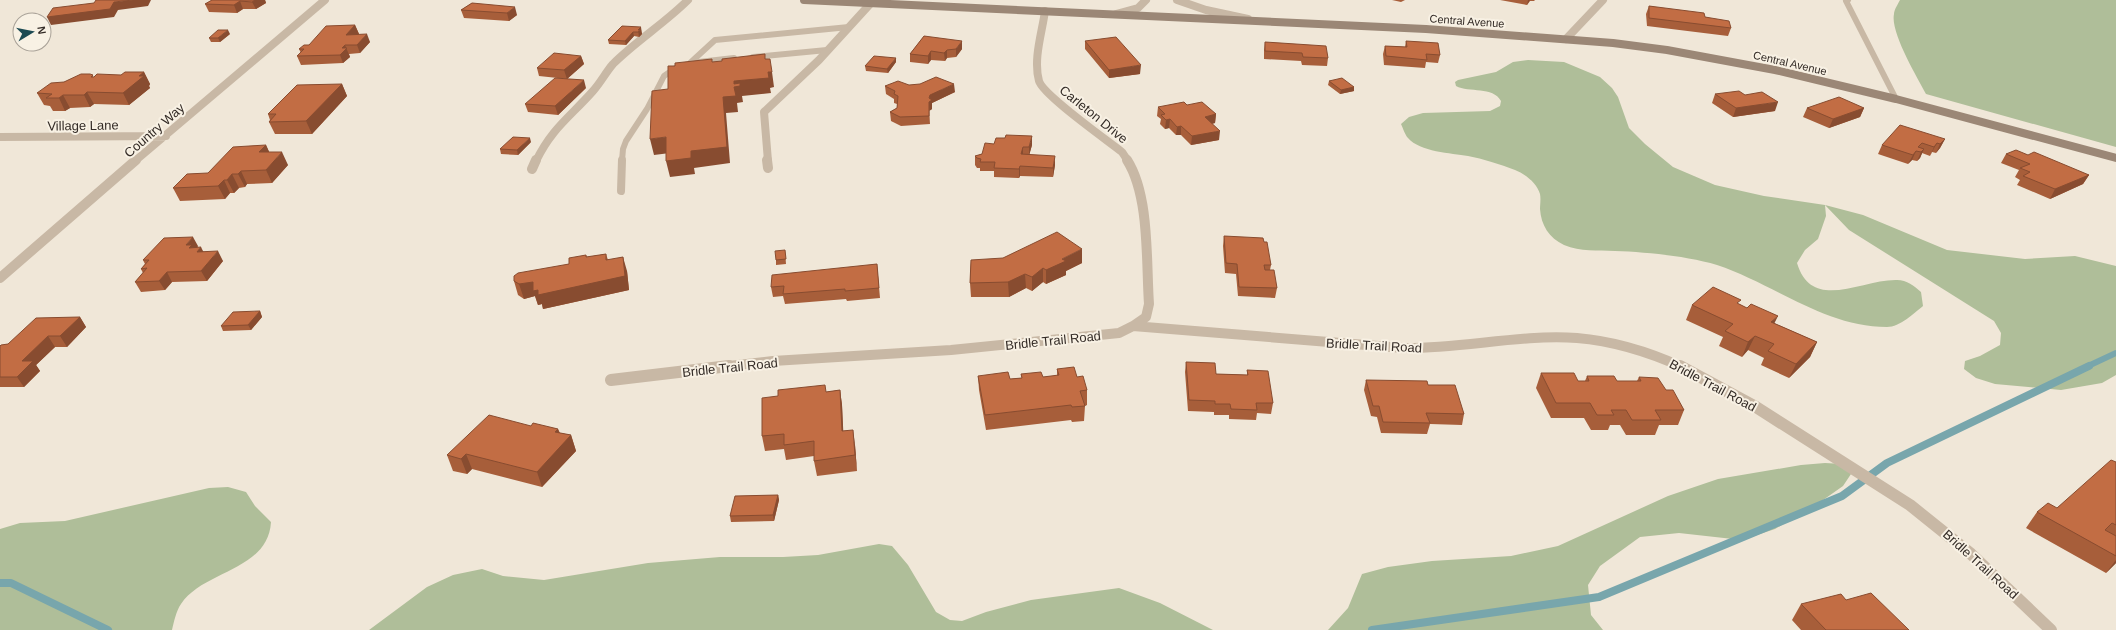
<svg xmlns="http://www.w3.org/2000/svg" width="2116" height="630" font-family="Arial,sans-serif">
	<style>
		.green { fill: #afbe99 }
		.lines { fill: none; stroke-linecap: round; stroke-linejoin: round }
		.stream-far1 { stroke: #78a6ac; stroke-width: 6 }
		.stream { stroke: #78a6ac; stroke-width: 8 }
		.service-far1 { stroke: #c8b8a5; stroke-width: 6 }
		.service { stroke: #c8b8a5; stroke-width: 8 }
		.minor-far2 { stroke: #c8b8a5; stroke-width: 8 }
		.minor-far1 { stroke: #c8b8a5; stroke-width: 10 }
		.minor { stroke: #c8b8a5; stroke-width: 12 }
		.secondary { stroke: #9b8776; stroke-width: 8 }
		.wall { fill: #a75e3a }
		.shaded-wall { fill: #884c30 }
		.building { fill: #c26d44; stroke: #884c30 }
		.labels { text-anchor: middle; stroke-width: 4; stroke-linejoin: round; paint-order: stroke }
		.far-street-label { font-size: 11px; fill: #332b26; stroke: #f8f1e4 }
		.street-label { font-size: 13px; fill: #332b26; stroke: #f8f1e4 }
	</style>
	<rect width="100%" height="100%" fill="#f0e7d8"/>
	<path class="green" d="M1900 0H2116V147L1926 94C1917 77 1890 32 1894 14 1894 10 1898 4 1900 0Z
		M1528 60 1564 62 1600 77 1612 88 1618 97 1629 128 1645 144 1673 167 1715 185 1764 196 1825 205 1863 215 1947 250 2025 259 2075 256 2116 266V375L2102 383 2061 390 1995 384 1976 378 1964 369 1965 361 1980 356 2000 345 2001 333 1994 321 1849 230 1825 205 1826 216 1818 239 1805 250 1797 263C1812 313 1862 279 1897 280 1907 280 1914 286 1921 292L1923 306C1914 313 1900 327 1887 327 1825 327 1774 284 1717 265 1687 256 1646 252 1615 251 1597 250 1581 252 1564 245 1549 238 1541 225 1540 209 1540 205 1541 199 1540 194 1537 183 1525 174 1515 170 1500 164 1483 159 1468 156 1451 153 1420 152 1408 138 1405 135 1403 128 1401 124L1409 117 1423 113 1490 111 1500 106 1501 101C1493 86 1469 93 1456 86L1455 82 1458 80 1496 72 1513 62Z
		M1825 463 1843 464 1851 474 1843 486 1816 505 1775 529 1742 540 1679 533 1640 537 1600 566 1588 585 1591 615 1603 630H1328L1348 608 1362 574 1388 567 1432 561 1511 556 1558 546 1668 496 1718 479 1801 465Z
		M228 487 246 492 255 506 271 522C268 571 204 570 181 604 176 611 174 622 172 630H0V529L20 523 65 521 209 488Z
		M879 544 892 546 908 565 936 612 950 620 962 621 986 612 1031 600 1119 588 1160 603 1213 630H369L427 587 453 575 482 569 503 576 544 580 648 563 720 557H783L818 555Z"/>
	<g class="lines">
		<path class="stream-far1" d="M2086 367 2116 353"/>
		<path class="stream" d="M0 583H11L108 630
			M1372 630 1599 597 1842 496 1887 463 2089 366"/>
		<path class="service-far1" d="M1848 0 1846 1 1896 99
			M753 57 827 50
			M734 58 690 63 715 40 849 27
			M622 161 623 149 626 141 647 109 664 76 677 67"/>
		<path class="service" d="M621 191 622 160"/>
		<path class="minor-far2" d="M1177 0 1206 10 1248 19
			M1045 11C1042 33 1033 59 1039 81 1043 95 1107 140 1122 152L1128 161
			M1116 14 1138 8 1146 0
			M1566 39 1603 0
			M0 137 166 136
			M135 161 325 0
			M536 161C552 128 570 117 593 91 601 82 606 72 613 64 636 41 665 23 688 0
			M768 161 764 112 819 60 871 3"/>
		<path class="minor-far1" d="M767 160 768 168
			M1127 160C1150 196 1146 262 1149 304L1146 317 1133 326
			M532 169 536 160
			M0 278 136 160
			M720 367 773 361 951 350 1119 333 1133 326 1403 348C1461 349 1519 334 1577 338 1613 341 1649 352 1682 367"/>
		<path class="minor" d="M1680 366 1756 407 1910 505 1971 554 2051 630
			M611 380 729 366"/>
		<path class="secondary" d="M804 0 1426 29 1613 43 1667 50 1775 70 1896 99 2116 158"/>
	</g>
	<path class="wall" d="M212 0H265L266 3 256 9H243L237 13 209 12 205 4Z
		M1392 0H1405L1401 2Z
		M1500 0H1535L1534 1H1530L1527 5Z
		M472 3 517 15 509 21 464 18 461 10Z
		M1649 6 1705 17 1731 28 1728 36 1647 26 1646 14Z
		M355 25 359 34H358L370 42 360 53 349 54 350 57 343 63 301 65 297 56 301 53 299 49Z
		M622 26 642 31H641L642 34 639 37 634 36 626 45 609 44 608 40Z
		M230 34 220 42H211L209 38Z
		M924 36 962 49 956 57 947 58 945 61 931 60 928 64 910 62V54Z
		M1085 41 1140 74 1109 78 1085 49Z
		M1406 41 1440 55 1438 63 1426 62 1425 68 1384 65 1383 54 1385 46 1405 47Z
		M1265 42 1328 58 1327 66 1302 65 1301 61 1264 59V50Z
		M581 56 584 64 567 79 539 76 537 68Z
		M896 62 888 73 866 71 865 66Z
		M144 72 150 84 149 86 150 88 129 105 94 104 90 107 70 108 65 111H53L50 106 44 105 37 93 64 82 93 75V77L121 75Z
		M1329 81 1354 87V91L1340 94 1328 85Z
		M342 84 347 96 312 134H275L269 122 270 120 268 114Z
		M909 85 955 92 932 103V109L929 111 930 124 901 126 891 121 890 112 897 108V104L894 103V99L886 94 885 86Z
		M586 88 558 115 528 112 525 104Z
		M1715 94 1745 95 1775 111 1733 117 1712 103Z
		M1158 107 1216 114 1215 123 1212 124 1219 140 1191 145 1181 135H1176L1169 128 1165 129 1160 124 1161 119 1157 116Z
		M1807 108H1864L1860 117 1829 128 1803 117Z
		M1945 139 1940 148 1936 153 1932 152 1930 156 1922 153 1920 158 1917 161 1912 160 1908 164 1878 154 1882 145Z
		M531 142 518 155 501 154 500 149Z
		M266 145 269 152 288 165 272 183 247 184 245 187 239 188 234 193H230L225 199 180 201 173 188 208 173Z
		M1032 145 1029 155 1055 165 1053 177 1020 176 1019 178 994 177V171H980V168H977L975 165V156L982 154Z
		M2006 154 2028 155 2089 175 2083 184 2050 199 2017 185 2020 180 2015 177 2019 170 2001 163Z
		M1224 236 1264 242 1271 265 1270 270 1277 288 1275 298 1238 296 1236 274 1225 273 1223 246Z
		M198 246 197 248 204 252 223 261 207 281 172 282 165 290 141 292 135 282 143 273 141 269 145 264 143 260Z
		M785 250 786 264 776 265V260Z
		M606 254 608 260 627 271 629 290 543 309 542 304 538 305 535 296 524 299 518 295 514 281 569 264 586 255 587 257Z
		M971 260 1082 263 1066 271V275L1046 284 1043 282 1032 291 1026 288 1009 297H971L970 283Z
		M877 264 880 298 847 301 846 299 785 304 783 296 773 297 771 287Z
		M1739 304 1774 323 1817 342 1810 357 1789 378 1761 365 1764 358 1748 350 1742 357 1719 346 1723 337 1686 320 1692 305Z
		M260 311 262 317 251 330 223 331 221 326Z
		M80 317 86 327 67 347H55L36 365 40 371 24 387H0V346L8 344Z
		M1186 362 1216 374 1247 375V370L1273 403 1271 414 1257 413 1256 420 1229 419V415H1214V412L1188 411 1185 372Z
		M1057 369 1077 377 1087 390V405L1085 406 1084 421 1072 422 1071 420 986 430 979 390 978 376 1010 379 1022 378 1021 374 1043 377 1057 376Z
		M1541 373 1578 381H1585L1587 376 1617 381H1637L1639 377 1666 390 1684 410 1678 425H1659L1655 435H1626L1620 425H1610L1608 430H1591L1584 418H1551L1536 388Z
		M1366 380 1428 385 1464 414 1462 425 1430 424 1427 434 1381 433 1377 417 1371 416 1364 390Z
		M840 390 842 405 843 431 855 445 857 471 817 476 814 461V456L786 460 784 449 765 451 762 436 826 392Z
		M531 426 558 429 560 433 571 435 576 451 542 487 472 469 467 474 453 471 447 455Z
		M2116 462V563L2106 573 2026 528 2037 512 2057 508Z
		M778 495 779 500 774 521 731 522 730 516Z
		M1801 604 1909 630H1801L1792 620Z"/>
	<path class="shaded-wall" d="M133 0H151L148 6 118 10 114 17 51 25 47 17 114 2Z
		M255 0H265L266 3 256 9 252 2Z
		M1528 0H1530L1527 5Z
		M240 1 243 9 237 13 234 5Z
		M515 7 517 15 509 21 507 13Z
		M355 25 359 34 350 43 346 35Z
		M641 27 642 34 639 37 638 30Z
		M228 30 230 34 220 42 218 38Z
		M633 32 634 36 626 45 625 41Z
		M367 34 370 42 360 53 357 45Z
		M962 41V49L956 57V49Z
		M345 45 350 57 343 63 340 55 342 48Z
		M947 50V58L945 61 944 53Z
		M931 51V60L928 64V56Z
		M581 56 584 64 567 79 564 70Z
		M896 58V62L888 73 887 69Z
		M1141 65 1140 74 1109 78V70Z
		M144 72 150 84 149 86 150 88 129 105 123 93 139 76Z
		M768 72H772L774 87 770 88 771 93 742 96 743 102 737 103 738 112 726 113 730 163 694 168 695 174 670 177 666 161 691 151 723 97 734 81Z
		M584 80 586 88 558 115 555 106Z
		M342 84 347 96 312 134 306 121Z
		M954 84 955 92 932 103V109L929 111 930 124 929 102 930 95Z
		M1354 87V91L1340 94 1341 90Z
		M87 92 94 104 90 107 84 95Z
		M63 95 70 108 65 111 59 98Z
		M1778 102 1775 111 1733 117 1736 108Z
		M1864 108 1860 117 1829 128 1833 119Z
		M1216 114 1215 123 1204 125 1205 117Z
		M1170 119 1169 128 1165 129 1166 120Z
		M1181 126V135H1176L1177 127Z
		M1220 131 1219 140 1191 145 1192 136Z
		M1032 136V145L1029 156V147Z
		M666 137 670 153 654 155 650 139Z
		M530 138 531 142 518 155 517 150Z
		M1945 139 1940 148 1936 153 1940 144Z
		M1937 143 1932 152 1930 156 1934 147Z
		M266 145 272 158 259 152Z
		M1023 147V156L1021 154Z
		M1924 149 1920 158 1917 161 1921 152Z
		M1916 151 1912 160 1908 164 1913 155Z
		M282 152 288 165 272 183 266 170Z
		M1055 156V165L1053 177V168Z
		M1020 166V176L1019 178V169Z
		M241 171 247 184 245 187 238 174Z
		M232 174 239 188 234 193 227 180Z
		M2089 175 2083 184 2050 199 2055 189Z
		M224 180 230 193 225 199 218 186Z
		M193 237 198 246 195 250 197 254 186 245Z
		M201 247 206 257 197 252Z
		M1082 249V263L1066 271V275L1046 284V270L1062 259Z
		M218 251 223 261 207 281 201 271Z
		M623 257 627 271 629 290 543 309 542 304 538 305 535 296 524 299 519 284 533 282Z
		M1043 268V282L1032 291V277Z
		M167 272 172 282 165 290 159 281Z
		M1025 274 1026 288 1009 297 1008 282Z
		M260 311 262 317 251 330 248 325Z
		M1778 316 1771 330V322Z
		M80 317 86 327 67 347 60 336Z
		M48 336 55 347 36 365 40 371 24 387 17 377 22 361Z
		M1755 336 1748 350 1742 357 1748 342Z
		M1817 342 1810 357 1789 378 1796 364Z
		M840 390 842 405 844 446 842 431Z
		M558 429 563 444 555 432Z
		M853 430 855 445 857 471 855 455Z
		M571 435 576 451 542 487 537 472Z
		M466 454 472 469 467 474 461 459Z
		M778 495 779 500 774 521 773 515Z
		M2116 560V563L2106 573Z"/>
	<path class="building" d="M96 0H133L114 2 110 9 47 17 53 8 94 3Z
		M212 0H255L252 2 240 1 234 5 205 4Z
		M472 3 515 7 507 13 461 10Z
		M1649 6 1704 13 1705 17 1729 21 1731 28 1649 18Z
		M355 25 346 35 367 34 357 45H345L342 48H347L340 55 297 56 304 49H299L304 45H309L326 26Z
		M622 26 641 27 638 30H641L638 32H633L625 41 608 40Z
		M218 30H228L218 38H209Z
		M924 36 962 41 956 49 947 50 944 53 931 51 928 56 910 54Z
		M1116 37 1141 65 1109 70 1085 41Z
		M1406 41 1438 43 1440 55 1426 54 1427 60 1386 56 1385 46 1407 47Z
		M1265 42 1326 46 1328 58 1303 57 1302 53 1265 51Z
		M554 53 581 56 564 70 537 68Z
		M765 54V59H770L772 72H768L769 78 734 81V84L740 83V86L734 87 736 96 723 97 727 147 691 151V158L666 161V137L650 139 652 91 668 89V66H675V63L712 59V62L722 61V59Z
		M874 56 896 58 887 69 865 66Z
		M125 72H144L139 76H144L123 93 87 92 84 95H63L59 98H46L52 94 37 93 51 83 64 82 81 74H90L93 75 91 77H94L97 74 121 75Z
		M936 77 954 84 930 95 929 98 932 100 929 102V116L900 117 890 112 897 108 898 96 894 94 895 91 885 86 898 81 909 85 920 84Z
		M555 78 584 80 555 106 525 104Z
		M1342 78 1354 87 1341 90 1329 81Z
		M342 84 306 121 269 122 276 114H268L297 85Z
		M1739 91 1745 95 1762 92 1778 102 1736 108 1715 94Z
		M1839 97 1864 108 1833 119 1807 108Z
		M1184 102 1187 105 1202 102 1216 114 1205 117 1220 131 1192 136 1181 126 1177 127 1170 119 1166 120 1161 115 1165 114 1158 107Z
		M1900 125 1945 139 1940 144 1937 143 1934 147 1922 143 1918 147 1924 149 1921 152 1916 151 1913 155 1882 145Z
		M1006 135 1032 136 1029 147H1023L1021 154 1055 156 1053 168 1020 166 1019 169 994 168 995 162H980L981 159 977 158 975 156 982 154 985 143 994 144 996 138H1005Z
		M513 137 530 138 517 150 500 149Z
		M266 145 259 152H282L266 170 241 171 238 174H232L227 180H224L218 186 173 188 187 174 208 173 233 147Z
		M2016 150 2028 155 2034 152 2089 175 2055 189 2023 176 2030 172 2020 168 2030 164 2006 154Z
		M1057 232 1082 249 1062 259 1066 261 1046 270 1043 268 1032 277 1025 274 1008 282 970 283 971 260 1003 258Z
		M1224 236 1263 238 1264 242H1267L1271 265H1264L1265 270H1274L1277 288 1239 287 1237 264 1226 263Z
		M193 237 186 245H192L189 248 201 247 197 252 218 251 201 271 167 272 159 281 135 282 147 268 141 269 149 260H143L164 238Z
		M785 250 786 259 776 260 775 251Z
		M606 254V260L623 257 625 276 538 295V290L533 291V282L519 284 514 281V276L518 273 569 264V258L586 255V257Z
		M877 264 879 288 845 291V289L783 294 784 286 771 287 772 275Z
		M1713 287 1741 300 1737 303 1747 308 1751 304 1778 316 1771 322 1817 342 1796 364 1768 351 1774 344 1755 336 1748 342 1725 331 1733 324 1692 305Z
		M260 311 248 325 221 326 233 312Z
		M80 317 60 336H48L22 361H33L17 377H0V346L1 345 8 344 36 318Z
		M1186 362 1215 363 1216 374 1248 375 1247 370 1268 371 1273 403H1256L1257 410 1231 409 1230 404H1215V401L1189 400Z
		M1074 367 1077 377 1083 376 1087 390 1080 391 1085 406 1072 407 1071 405 985 415 978 376 1008 372 1010 379 1022 378 1021 374 1041 372 1043 377 1059 375 1057 369Z
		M1541 373H1574L1578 381H1589L1587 376H1614L1617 381H1641L1639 377 1658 378 1666 390H1673L1684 410H1655L1661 420H1632L1626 410H1611L1614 415H1597L1590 403H1556Z
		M1366 380 1427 381 1428 385H1455L1464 414 1426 413 1430 423 1383 422 1379 406H1373Z
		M825 385 826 392 840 390 842 431 853 430 855 455 814 461V441L784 445V434L762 436V398L778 396V390Z
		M489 415 531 426 533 423 558 429 555 432 571 435 537 472 466 454 461 459 447 455Z
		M2111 460 2116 462V525L2112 523 2105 530 2116 536V556L2037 512 2048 503 2057 508Z
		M778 495 773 515 730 516 735 496Z
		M1871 593 1909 630H1826L1801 604 1841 594 1846 600Z"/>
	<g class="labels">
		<g class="far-street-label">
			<text transform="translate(1467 21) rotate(4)" y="4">Central Avenue</text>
			<text transform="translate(1790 63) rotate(13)" y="4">Central Avenue</text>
		</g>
		<g class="street-label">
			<text transform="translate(1094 114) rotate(39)" y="5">Carleton Drive</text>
			<text transform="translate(83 125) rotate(-1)" y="5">Village Lane</text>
			<text transform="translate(154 130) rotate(-41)" y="5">Country Way</text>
			<text transform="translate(1053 340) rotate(-6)" y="5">Bridle Trail Road</text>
			<text transform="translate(1374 345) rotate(3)" y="5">Bridle Trail Road</text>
			<text transform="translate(730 367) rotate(-6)" y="5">Bridle Trail Road</text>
			<text transform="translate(1713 385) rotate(28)" y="5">Bridle Trail Road</text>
			<text transform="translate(1981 564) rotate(42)" y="5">Bridle Trail Road</text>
		</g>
	</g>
	<g transform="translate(32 32) rotate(80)"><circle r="19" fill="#f8f1e4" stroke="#a9a298"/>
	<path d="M0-3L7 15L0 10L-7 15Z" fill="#1d4b53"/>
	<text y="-6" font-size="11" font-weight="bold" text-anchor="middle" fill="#332b26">N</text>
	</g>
</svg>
